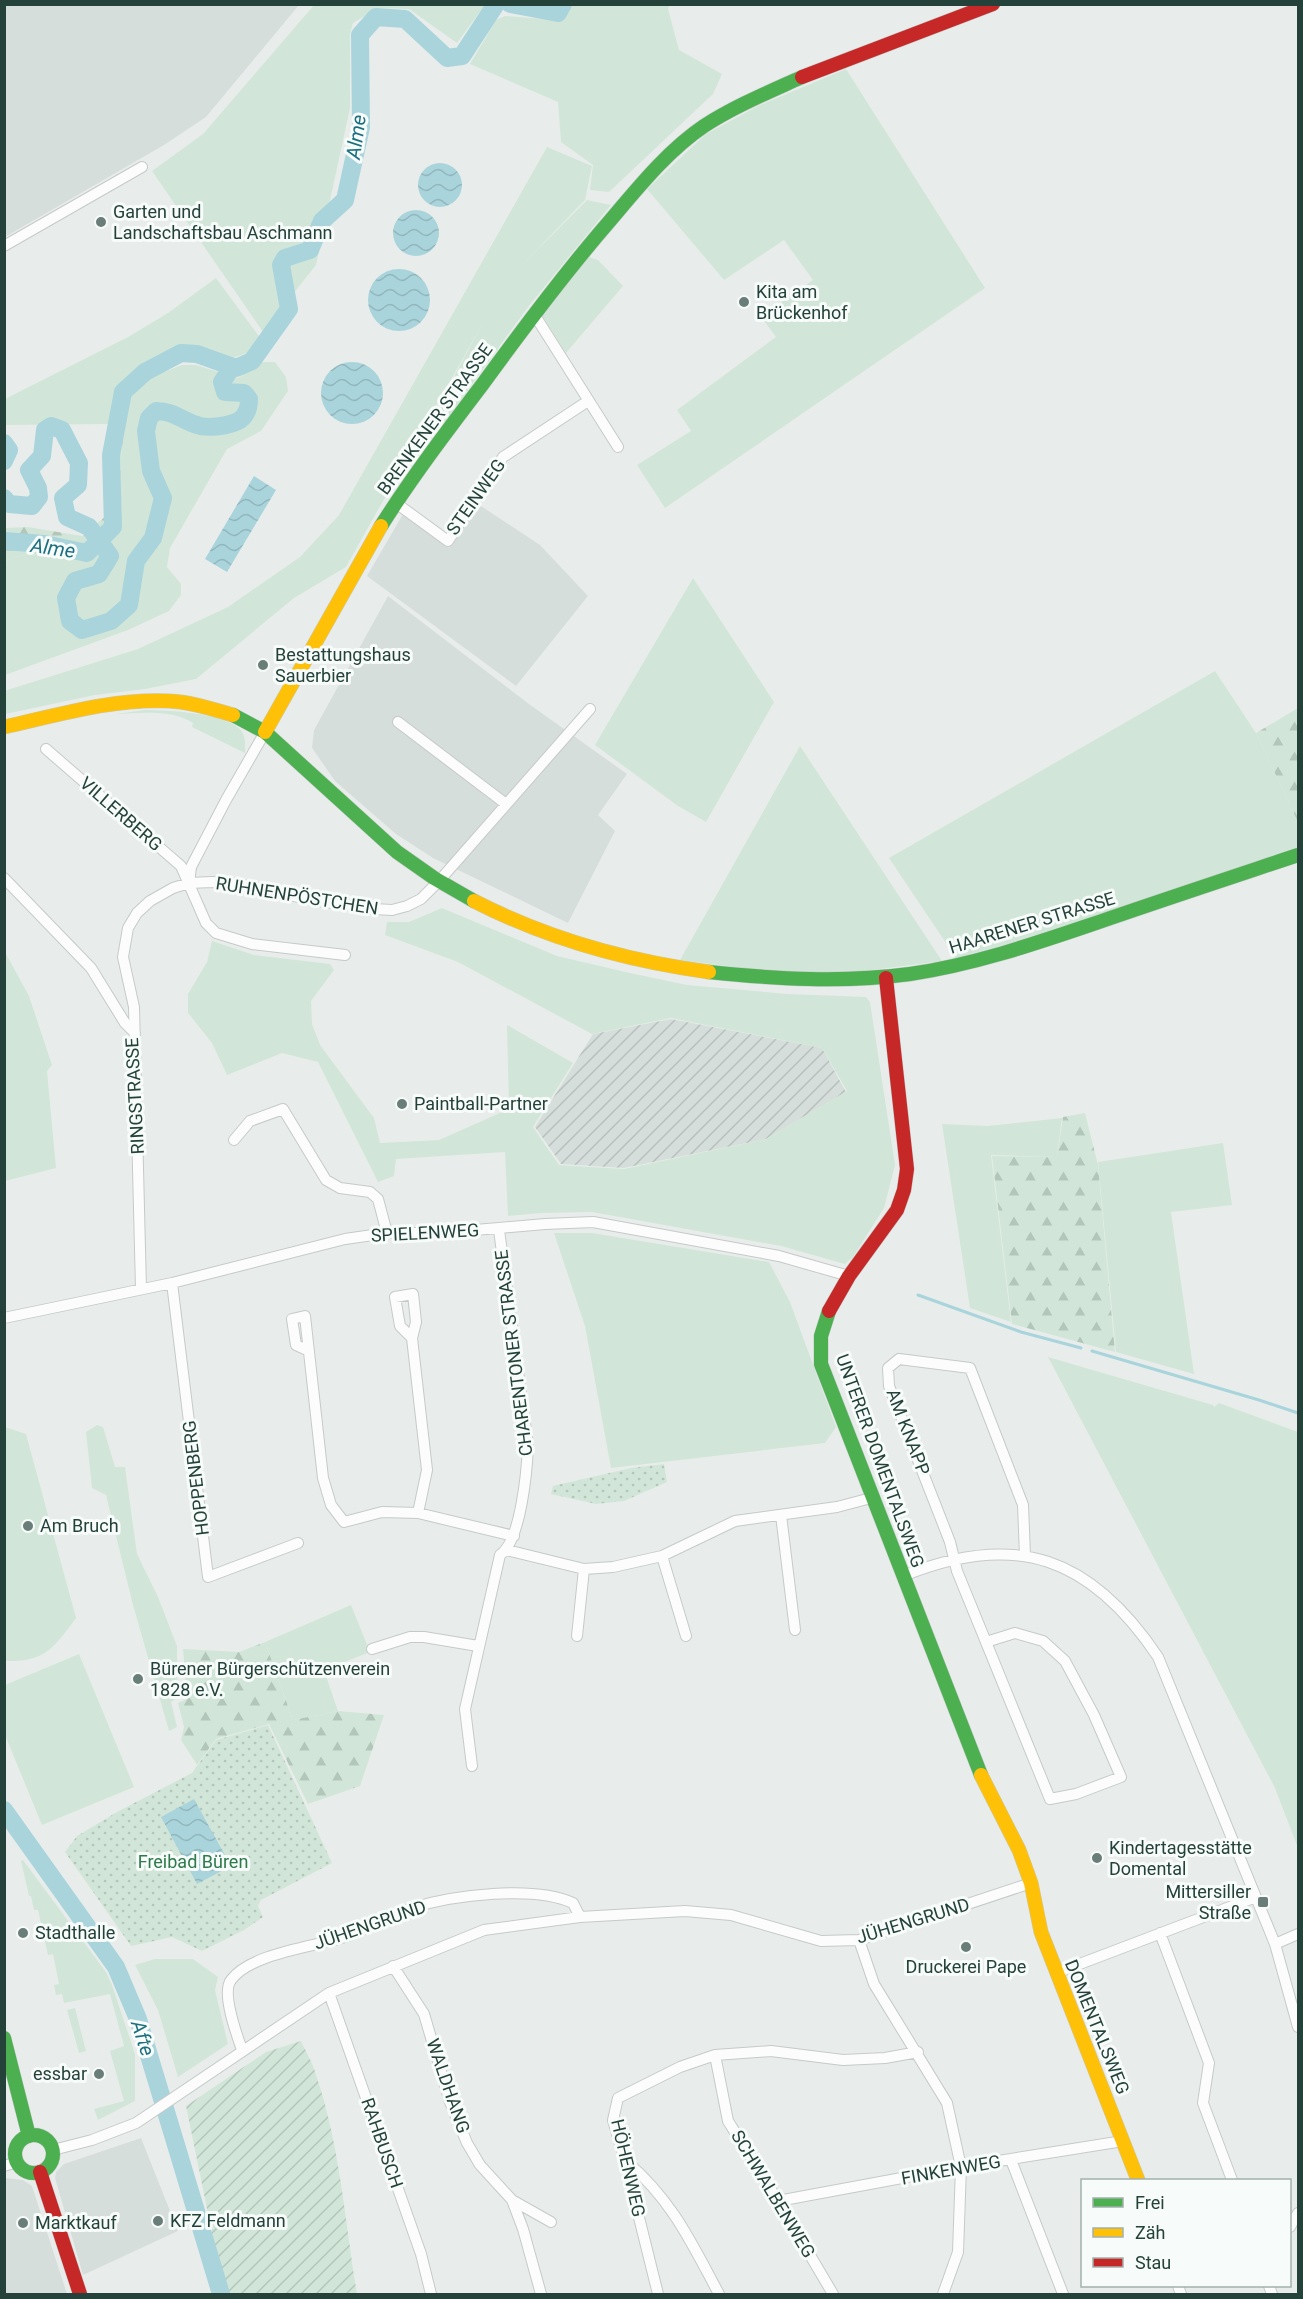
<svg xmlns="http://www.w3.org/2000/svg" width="1303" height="2299" font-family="Roboto,sans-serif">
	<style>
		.built { fill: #d6dedb }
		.industrial { fill: url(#industrial-furrows) }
		.grass { fill: #d1e6d8 }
		.forest { fill: url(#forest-firs) }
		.park { fill: url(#park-dots) }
		.garden { fill: url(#garden-furrows) }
		.water { fill: url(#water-waves) }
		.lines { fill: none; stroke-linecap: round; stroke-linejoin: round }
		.stream { stroke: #a9d4db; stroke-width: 3 }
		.river { stroke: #a9d4db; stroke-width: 18 }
		.street-casing { stroke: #c5cac8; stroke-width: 12 }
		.fast-casing { stroke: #c3cbc8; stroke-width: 15 }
		.slow-casing { stroke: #c3cbc8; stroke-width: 15 }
		.jam-casing { stroke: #c3cbc8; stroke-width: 15 }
		.street { stroke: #fcfcfc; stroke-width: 10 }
		.fast { stroke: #4caf50; stroke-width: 14 }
		.slow { stroke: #ffc107; stroke-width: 14 }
		.jam { stroke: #c62828; stroke-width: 14 }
		.poi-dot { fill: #697e78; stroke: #f7fbf9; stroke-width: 2 }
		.labels { text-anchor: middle; stroke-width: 6; stroke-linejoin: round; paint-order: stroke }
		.poi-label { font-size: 18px; fill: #24423a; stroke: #f7fbf9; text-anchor: start }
		.street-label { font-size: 18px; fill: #24423a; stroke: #f7fbf9 }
		.park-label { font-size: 18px; fill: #2d7a4b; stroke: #f7fbf9 }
		.water-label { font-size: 20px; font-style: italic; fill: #1c6f80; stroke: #f7fbf9 }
	</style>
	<defs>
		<pattern id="industrial-furrows" width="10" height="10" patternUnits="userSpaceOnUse" patternTransform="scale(1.5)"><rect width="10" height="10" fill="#d6dedb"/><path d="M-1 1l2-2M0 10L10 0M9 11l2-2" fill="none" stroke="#b8c0bd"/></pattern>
		<pattern id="forest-firs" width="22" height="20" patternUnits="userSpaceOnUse" patternTransform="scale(1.5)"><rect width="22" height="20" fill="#d1e6d8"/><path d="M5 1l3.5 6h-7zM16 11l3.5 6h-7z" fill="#b3c6ba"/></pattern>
		<pattern id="park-dots" width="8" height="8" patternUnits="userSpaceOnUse" patternTransform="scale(1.5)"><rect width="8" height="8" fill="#d1e6d8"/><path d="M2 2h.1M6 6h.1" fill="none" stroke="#b3c6ba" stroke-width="1.8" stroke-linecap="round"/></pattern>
		<pattern id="garden-furrows" width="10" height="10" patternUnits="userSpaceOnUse" patternTransform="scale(1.5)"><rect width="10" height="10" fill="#d1e6d8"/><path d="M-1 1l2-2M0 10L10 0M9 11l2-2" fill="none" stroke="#b3c6ba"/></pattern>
		<pattern id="water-waves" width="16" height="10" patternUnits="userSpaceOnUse" patternTransform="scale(1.5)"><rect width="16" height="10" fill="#a9d4db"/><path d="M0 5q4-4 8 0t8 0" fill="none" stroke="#91b7bd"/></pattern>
	</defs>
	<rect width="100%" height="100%" fill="#e8edeb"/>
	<path class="built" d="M5 4H299V5L206 117 164 145 5 237Z
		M478 504 540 545 588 596 516 686 367 576 403 514 449 548Z
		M388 596 529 704 627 774 598 815 615 831 568 923 433 858 396 834 335 781 312 748 314 730Z
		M141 2138 178 2231 83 2275 55 2178 56 2172 64 2164Z
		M5 2178 23 2180 32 2186 67 2294H5Z"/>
	<path class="industrial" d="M671 1019 822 1048 846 1092 766 1139 624 1168 561 1164 535 1127 593 1034Z"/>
	<path class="grass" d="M315 4 485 5 457 43 409 9 378 8 353 23 350 34V108L316 265 263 332 152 171 203 134Z
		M670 5 668 9 679 50 722 74 713 94 609 192 590 190 593 165 561 142 558 102 470 64 496 20 505 16 559 20 570 5Z
		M846 69 985 288 665 508 637 465 691 431 677 410 776 337 761 317 813 280 784 240 724 280 647 189 706 134 760 105Z
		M547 147 592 166 585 200 522 265 587 200 611 205 528 307 444 423 433 415 485 319 346 567 294 598 196 679 145 689 95 695 5 714 4 691 138 649 228 607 300 557 339 515Z
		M589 257 598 260 623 286 566 353 542 315Z
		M216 278 261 339 247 353 233 358 197 347 181 345 140 367 118 390 110 424 5 425V399L128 337 168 313Z
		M263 362H275L286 377 288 391 261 431 227 449 170 548 167 567 181 584V595L169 611 128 630 5 675V561C30 548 61 558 88 561L118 534 121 455 129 398 151 377 182 365H196L238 378Z
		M693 578 774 702 706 822 678 806 595 745Z
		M1215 671 1256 733 1298 822V848L1047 933 956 958 889 858Z
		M145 710C168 710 225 713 241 730 246 737 245 745 245 753L192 727 193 723C172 709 140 713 116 714Z
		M800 746 942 961 865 971 779 973 680 960Z
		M442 908 557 956 630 973 687 985 788 994 866 997 870 1002 895 1165 884 1208 853 1257 845 1264 781 1246 592 1212 542 1213 508 1216 505 1152 396 1159 394 1176 378 1182 318 1062 282 1053 227 1075 212 1043 188 1013V994L207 962 212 941 254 955 330 964 334 970 311 1001 312 1024 320 1045 374 1118 380 1143 439 1140 509 1109 507 1025 573 1063 533 1127 559 1165 624 1169 766 1139 847 1091 822 1048 671 1018 592 1034 458 962 385 935 387 922H409Z
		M5 952 29 996 52 1065 47 1071 56 1168 5 1181Z
		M1062 1118 1057 1157 991 1155 1011 1322 970 1308 942 1124 988 1126Z
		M1223 1143 1232 1205 1171 1212 1194 1374 1116 1352 1098 1162Z
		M554 1233H592L769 1262 790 1302 836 1427 825 1443 611 1468 585 1326Z
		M1048 1357 1213 1405 1214 1407 1219 1403 1298 1432V1848L1275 1788Z
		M97 1425 103 1427 115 1467H125L137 1554 158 1597 177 1646V1698L171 1702 177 1727 169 1731 133 1605 106 1495 92 1488 86 1432Z
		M5 1427 26 1434 76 1618C53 1649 45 1662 5 1661Z
		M351 1605 370 1652 324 1670 338 1711 293 1720 265 1642Z
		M79 1654 134 1787 42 1825 5 1735V1685Z
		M23 1860 106 1972 112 1985 135 2054V2101L98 2120 94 2109 124 2101 110 2051 124 2046 110 1994 64 2003 62 1994 56 1995 54 1985 59 1984 53 1954 48 1955 38 1910H34L31 1896H29L21 1861Z
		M155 1959H193L218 1977 215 1990 228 2044 178 2077 158 2010 135 1965Z
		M75 2008 86 2051 79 2053 67 2010Z"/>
	<path class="forest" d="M110 424 125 426 121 455 118 534 88 561C61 558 30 548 5 561V528L28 527 82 536 107 515 105 454Z
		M1298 708V822L1256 733Z
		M1085 1113 1098 1165 1115 1352 1012 1324 992 1156 1057 1157 1063 1117Z
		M265 1642 293 1720 338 1711 384 1715 360 1786 308 1804 269 1724 216 1739 197 1765 181 1740 184 1727 178 1703 187 1699 183 1649 239 1652Z"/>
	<path class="park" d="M664 1464 667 1482 624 1501 596 1504 551 1494 553 1486 631 1468Z
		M268 1725 332 1863 261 1900 258 1906 263 1917 244 1930 202 1951 172 1937 131 1946 65 1852 77 1836 117 1812 192 1773 216 1740Z"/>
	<path class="garden" d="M301 2041C306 2052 313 2063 316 2075 340 2145 345 2222 357 2294H227L221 2277 186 2106 266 2052Z"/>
	<path class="water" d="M418 185a22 22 0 1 1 44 0a22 22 0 1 1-44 0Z
		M393 233a23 23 0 1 1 46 0a23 23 0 1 1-46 0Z
		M368 300a31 31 0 1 1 62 0a31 31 0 1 1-62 0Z
		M321 393a31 31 0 1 1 62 0a31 31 0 1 1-62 0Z
		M254 476 276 490 227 572 205 559Z
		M194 1799 231 1866 197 1884 161 1817Z"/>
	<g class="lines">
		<path class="stream" d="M918 1295 1021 1332 1081 1348
			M1092 1351 1259 1400 1298 1413"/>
		<path class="river" d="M510 4 558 13 563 4
			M4 443 9 450 4 461
			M4 498 9 504 32 506 39 497 38 488 29 470 42 456 45 430 51 426 62 430 79 463 78 485 63 498 67 517 89 527 110 556 99 574 75 581 66 598 70 621 82 630 111 621 129 605 136 561 153 538 163 498 151 471 146 431 149 418 156 411C175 411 180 420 197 425 207 429 230 426 240 420 247 415 249 406 249 399L244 393 225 392 222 382 232 367
			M4 541 44 544 87 553 113 527 111 455 123 392 145 372 181 353 197 354 236 368 252 361 289 309 281 265 285 258 310 250 322 221 345 200 361 127 360 35 376 17 405 19 447 58 462 56 496 4
			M4 1810 116 1967 138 2019 221 2294"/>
		<g class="street-casing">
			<path id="street" d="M4 246 142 167
				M534 314 618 447
				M396 503 448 541 503 457 588 401
				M398 722 506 804
				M46 749 181 866 206 923 216 933 252 944 345 955
				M4 878 91 968 125 1023 135 1033
				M189 883 191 867 226 800 265 732
				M234 1140 250 1121 283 1109 326 1180 340 1188 370 1192 378 1199 387 1233
				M172 1283 208 1577 298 1543
				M141 1289 134 1007 123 957 128 928 137 913 150 901 173 888 189 883 212 882 235 883 312 900 374 909 392 910 407 906 421 899 439 881 590 709
				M4 1318 172 1283 345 1239 387 1233H440L545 1224 593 1222 779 1256 849 1276
				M412 1338 400 1326 395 1297 413 1294 416 1322 412 1338 427 1470 418 1513
				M309 1351 296 1345 292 1319 305 1316 323 1478 331 1505 344 1522 382 1512 418 1513 514 1536
				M781 1515 795 1630
				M507 1550 584 1569 613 1567 662 1556 735 1521 837 1507 871 1498
				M662 1556 686 1636
				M903 1576C1016 1530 1091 1557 1158 1657L1275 1944 1298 2027
				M577 1636 584 1569
				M986 1642 1015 1633 1043 1641 1065 1661 1094 1715 1121 1777 1076 1794 1050 1799 957 1571 950 1542 889 1386 888 1368 899 1359 970 1368 1023 1505 1025 1556
				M372 1649 410 1637H424L478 1646
				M472 1766 465 1709 500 1555C521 1541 527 1470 528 1445L499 1230
				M1160 1933 1209 2063 1203 2103 1232 2180
				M859 1940 874 1984 947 2103 961 2167 958 2252 943 2294
				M1275 1944 1298 1934
				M393 1966 424 2014 450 2102 467 2143 480 2165 512 2200 523 2229 541 2294
				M1056 1973 1256 1897
				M329 1993 421 2254 431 2294
				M242 2050C237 2035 221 1993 231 1980 251 1953 314 1947 345 1937 368 1930 389 1915 412 1908 453 1895 534 1885 573 1903L580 1917
				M715 2055 728 2121 778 2201 833 2294
				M53 2150 92 2140 136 2123 329 1993 484 1930 580 1917 685 1911 731 1915 821 1941 859 1940 1031 1883
				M1011 2160 1063 2294
				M626 2161C672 2200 691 2242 719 2294
				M4 2166 17 2162
				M512 2200 551 2222
				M778 2201 961 2167 1123 2141
				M1290 2227 1298 2213
				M1178 2286 1181 2294
				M1269 2286 1272 2294
				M658 2294 625 2161 613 2120 618 2098 680 2067 715 2055 771 2051 843 2060 885 2058 918 2052"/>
		</g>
		<g class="fast-casing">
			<path id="fast" d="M381 526C412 477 447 431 482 385 522 330 563 275 608 223 637 189 667 151 704 126 735 106 769 92 802 77
				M233 715 265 732 397 852 434 878 474 901
				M709 972C776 979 843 983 910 974 972 965 1031 945 1090 925 1159 901 1229 878 1298 855
				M829 1311 821 1336V1364L981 1775
				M4 2038 29 2136
				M15 2154a19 19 0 1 1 38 0a19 19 0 1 1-38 0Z"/>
		</g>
		<g class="slow-casing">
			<path id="slow" d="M4 727C58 715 114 698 169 701 191 702 212 709 233 715
				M265 732 381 526
				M474 901C548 939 627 961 709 972
				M981 1775 1019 1850 1031 1883 1041 1932 1138 2180"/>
		</g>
		<g class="jam-casing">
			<path id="jam" d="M802 77 993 4
				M829 1311 849 1276 897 1210 904 1190 907 1169 886 978
				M40 2172 80 2294"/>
		</g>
		<use href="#street" class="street"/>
		<use href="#fast" class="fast"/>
		<use href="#slow" class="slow"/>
		<use href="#jam" class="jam"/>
	</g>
	<g class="poi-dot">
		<circle cx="101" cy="222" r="6"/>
		<circle cx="744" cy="302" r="6"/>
		<circle cx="263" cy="665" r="6"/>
		<circle cx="402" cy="1104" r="6"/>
		<circle cx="28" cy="1526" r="6"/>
		<circle cx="138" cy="1679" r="6"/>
		<circle cx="1097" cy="1858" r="6"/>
		<rect x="1257" y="1896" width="12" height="12" rx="3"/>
		<circle cx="23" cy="1933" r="6"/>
		<circle cx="966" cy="1947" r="6"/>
		<circle cx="99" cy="2074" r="6"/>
		<circle cx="158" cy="2221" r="6"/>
		<circle cx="23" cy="2223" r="6"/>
	</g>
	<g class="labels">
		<g class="poi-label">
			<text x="113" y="218">Garten und<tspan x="113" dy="21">Landschaftsbau Aschmann</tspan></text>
			<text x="756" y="298">Kita am<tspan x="756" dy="21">Brückenhof</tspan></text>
			<text x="275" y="661">Bestattungshaus<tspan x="275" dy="21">Sauerbier</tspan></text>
			<text x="414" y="1110">Paintball-Partner</text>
			<text x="40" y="1532">Am Bruch</text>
			<text x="150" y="1675">Bürener Bürgerschützenverein<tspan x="150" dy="21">1828 e.V.</tspan></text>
			<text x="1109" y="1854">Kindertagesstätte<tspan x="1109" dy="21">Domental</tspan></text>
			<text x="1251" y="1898" text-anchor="end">Mittersiller<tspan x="1251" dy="21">Straße</tspan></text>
			<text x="35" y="1939">Stadthalle</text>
			<text x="966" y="1973" text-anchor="middle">Druckerei Pape</text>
			<text x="87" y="2080" text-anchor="end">essbar</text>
			<text x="170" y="2227">KFZ Feldmann</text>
			<text x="35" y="2229">Marktkauf</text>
		</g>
		<g class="street-label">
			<text transform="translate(435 419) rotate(-54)" y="6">BRENKENER STRASSE</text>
			<text transform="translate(476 497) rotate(-55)" y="6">STEINWEG</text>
			<text transform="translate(121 814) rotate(41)" y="6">VILLERBERG</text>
			<text transform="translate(297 896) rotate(9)" y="6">RUHNENPÖSTCHEN</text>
			<text transform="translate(1032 923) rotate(-17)" y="6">HAARENER STRASSE</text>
			<text transform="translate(135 1096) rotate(-93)" y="6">RINGSTRASSE</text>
			<text transform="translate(425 1233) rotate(-3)" y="6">SPIELENWEG</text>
			<text transform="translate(514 1353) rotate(-97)" y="6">CHARENTONER STRASSE</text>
			<text transform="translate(908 1432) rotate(69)" y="6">AM KNAPP</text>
			<text transform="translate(880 1461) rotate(70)" y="6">UNTERER DOMENTALSWEG</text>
			<text transform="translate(196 1478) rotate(-97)" y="6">HOPPENBERG</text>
			<text transform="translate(913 1921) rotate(-17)" y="6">JÜHENGRUND</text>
			<text transform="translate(370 1925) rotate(-19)" y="6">JÜHENGRUND</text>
			<text transform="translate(1097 2027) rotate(68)" y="6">DOMENTALSWEG</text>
			<text transform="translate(448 2086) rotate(71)" y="6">WALDHANG</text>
			<text transform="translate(382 2143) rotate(71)" y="6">RAHBUSCH</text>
			<text transform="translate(628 2168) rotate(77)" y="6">HÖHENWEG</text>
			<text transform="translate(951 2170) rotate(-10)" y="6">FINKENWEG</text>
			<text transform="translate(773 2194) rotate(59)" y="6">SCHWALBENWEG</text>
		</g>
		<g class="park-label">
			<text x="193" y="1868">Freibad Büren</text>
		</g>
		<g class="water-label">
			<text transform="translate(356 137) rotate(-82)" y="7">Alme</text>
			<text transform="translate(53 548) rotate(8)" y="7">Alme</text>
			<text transform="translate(143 2038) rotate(72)" y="7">Afte</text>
		</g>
	</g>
	<rect width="1303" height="2299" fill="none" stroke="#24423a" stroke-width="12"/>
	<rect x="1081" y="2179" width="210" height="108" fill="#f7fbf9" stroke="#a3b1ad" stroke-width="1.5"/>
	<rect x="1093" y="2198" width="30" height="9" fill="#4caf50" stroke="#a3b1ad" stroke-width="1.5"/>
	<text x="1135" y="2209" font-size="18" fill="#24423a">Frei</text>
	<rect x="1093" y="2228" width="30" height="9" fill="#ffc107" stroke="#a3b1ad" stroke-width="1.5"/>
	<text x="1135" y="2239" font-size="18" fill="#24423a">Zäh</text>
	<rect x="1093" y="2258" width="30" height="9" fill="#c62828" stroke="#a3b1ad" stroke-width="1.5"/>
	<text x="1135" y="2269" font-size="18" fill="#24423a">Stau</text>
</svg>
